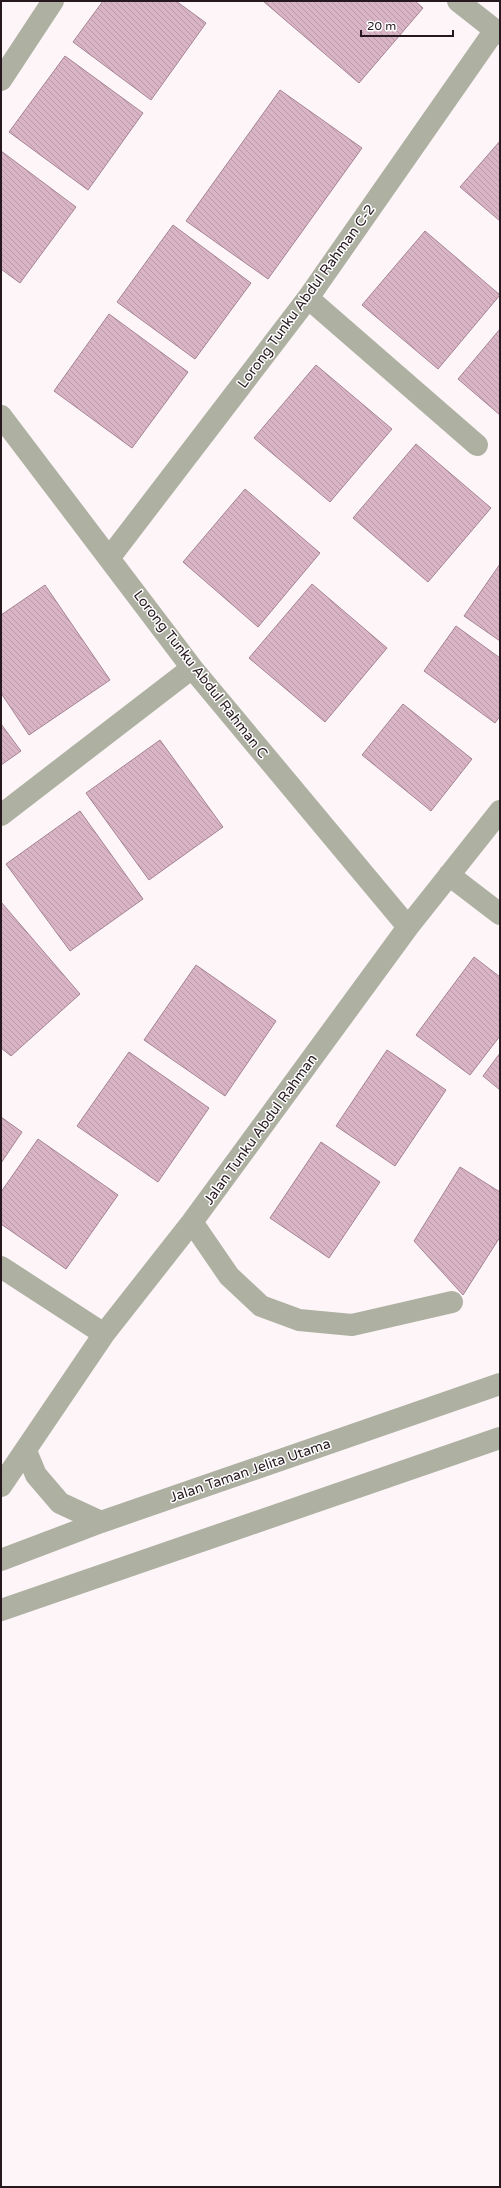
<svg xmlns="http://www.w3.org/2000/svg" width="501" height="2188" font-family="'Varela Round',sans-serif">
	<style>
		.building { fill: url(#building-back-hatch); stroke: #a68493 }
		.lines { fill: none; stroke-linecap: round; stroke-linejoin: round }
		.minor { stroke: #aeb1a2; stroke-width: 22 }
		.labels { text-anchor: middle; stroke-width: 3; stroke-linejoin: round; paint-order: stroke }
		.street-label { font-size: 14px; fill: #26181e; stroke: #fff }
	</style>
	<defs>
		<pattern id="building-back-hatch" width="6" height="6" patternUnits="userSpaceOnUse"><rect width="6" height="6" fill="#d9b4c4"/><path d="M-1 5l2 2M0 0l6 6M5-1l2 2" fill="none" stroke="#ba9aa8"/></pattern>
	</defs>
	<rect width="100%" height="100%" fill="#fdf5f8"/>
	<path class="building" d="M103 1H176L206 23 151 100 73 42Z
		M263 1H415L423 8 359 83Z
		M65 56 143 113 88 190 9 132Z
		M280 90 362 148 268 279 186 221Z
		M500 141V221L460 187Z
		M1 151 76 207 20 283 1 269Z
		M173 225 251 283 195 359 117 302Z
		M425 231 500 295 438 369 362 305Z
		M109 314 188 372 132 448 54 391Z
		M500 329V415L458 379Z
		M316 365 392 429 330 502 254 438Z
		M416 444 491 508 428 582 353 518Z
		M245 489 320 553 258 627 183 562Z
		M500 564V641L464 616Z
		M312 584 387 648 325 722 249 658Z
		M45 585 110 680 29 735 1 693V615Z
		M456 626 500 658V716L495 723 424 671Z
		M403 704 472 759 431 811 362 755Z
		M1 724 21 751 1 765Z
		M160 740 223 827 149 880 86 793Z
		M80 811 143 899 70 951 6 864Z
		M1 902 80 994 11 1056 1 1048Z
		M474 957 500 977V1036L470 1075 416 1035Z
		M196 965 276 1021 225 1096 144 1040Z
		M387 1050 446 1090 395 1166 336 1126Z
		M129 1052 209 1108 158 1182 77 1126Z
		M500 1053V1090L483 1076Z
		M1 1117 22 1132 1 1163Z
		M38 1139 118 1195 66 1269 1 1224V1192Z
		M321 1142 380 1182 329 1258 270 1218Z
		M460 1167 500 1192V1237L463 1295 414 1241Z"/>
	<g class="lines">
		<path class="minor" d="M458 1 500 34
			M1 80 53 1
			M308 298 477 445
			M1 416 192 668 408 927
			M110 557 308 298 495 30
			M1 815 192 668
			M449 875 500 914
			M192 1222 229 1276 261 1306 299 1320 352 1325 452 1302
			M1 1267 104 1334
			M26 1451 36 1475 60 1503 101 1522
			M1 1486 104 1334 192 1222 408 927 500 811
			M1 1560 101 1522 500 1384
			M1 1610 500 1438"/>
	</g>
	<g class="labels">
		<g class="street-label">
			<text transform="translate(306 296) rotate(-54)" y="5">Lorong Tunku Abdul Rahman C-2</text>
			<text transform="translate(201 674) rotate(52)" y="5">Lorong Tunku Abdul Rahman C</text>
			<text transform="translate(260 1129) rotate(-54)" y="5">Jalan Tunku Abdul Rahman</text>
			<text transform="translate(250 1470) rotate(-19)" y="5">Jalan Taman Jelita Utama</text>
		</g>
	</g>
	<rect width="501" height="2188" fill="none" stroke="#26181e" stroke-width="4"/>
	<path d="M361 30v6h92v-6" fill="none" stroke="#26181e" stroke-width="2"/>
	<text x="367" y="30" font-size="12" fill="#26181e" stroke="#ffffff" stroke-width="3" paint-order="stroke">20 m</text>
</svg>
